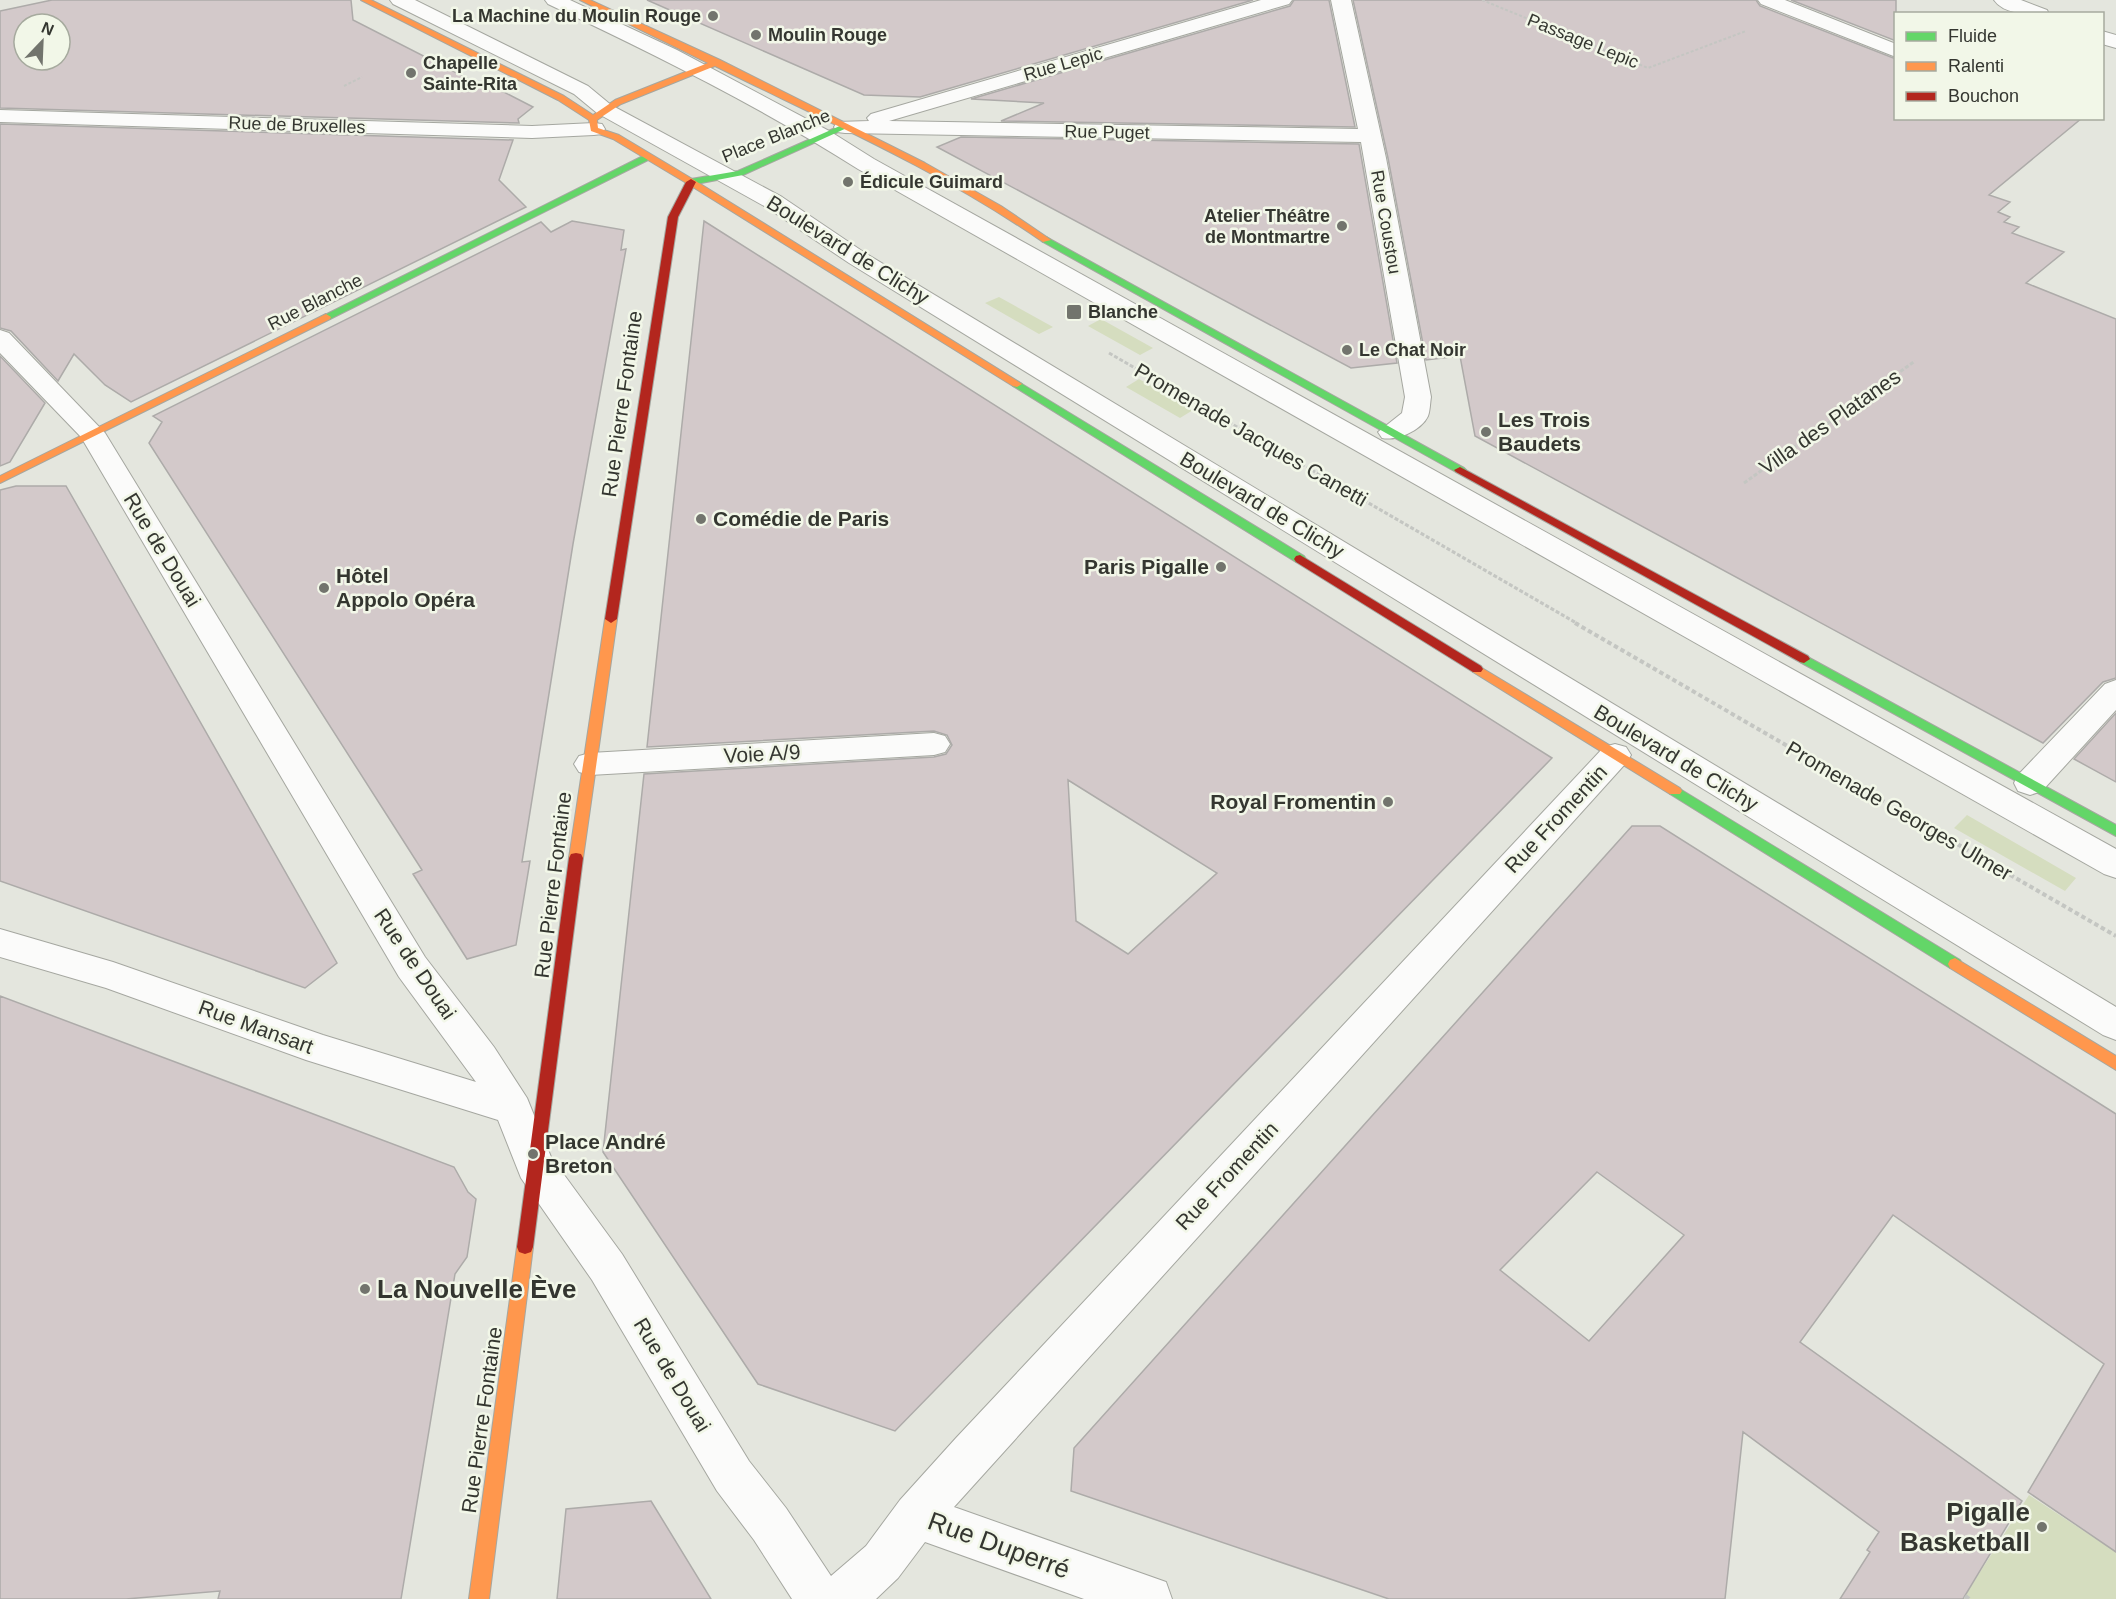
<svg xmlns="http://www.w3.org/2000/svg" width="2116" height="1599" font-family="Helvetica,sans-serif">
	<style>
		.green { fill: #d5ddbf }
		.building { fill: #d3c9ca; stroke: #adaba9; stroke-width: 1.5; fill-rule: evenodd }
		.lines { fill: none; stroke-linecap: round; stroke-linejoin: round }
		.lane-casing { stroke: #a5a7a0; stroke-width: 2 }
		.street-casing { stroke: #a5a7a0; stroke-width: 2 }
		.fast-casing { stroke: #a5a7a0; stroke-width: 2 }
		.slow-casing { stroke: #a5a7a0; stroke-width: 2 }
		.jam-casing { stroke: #a5a7a0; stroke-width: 2 }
		.path-far3 { stroke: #c4c6c2; stroke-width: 2; stroke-dasharray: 3 2; stroke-linecap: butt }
		.path-far2 { stroke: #c4c6c2; stroke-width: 3; stroke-dasharray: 4 2; stroke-linecap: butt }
		.path-far1 { stroke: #c4c6c2; stroke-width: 4; stroke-dasharray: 4.5 3; stroke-linecap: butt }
		.path { stroke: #c4c6c2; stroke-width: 4.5; stroke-dasharray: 6 4; stroke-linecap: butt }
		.lane { fill: #fbfbfa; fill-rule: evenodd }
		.street { fill: #fbfbfa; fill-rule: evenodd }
		.fast { fill: #63d668; fill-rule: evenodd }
		.slow { fill: #ff974d; fill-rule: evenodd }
		.jam { fill: #b3261e; fill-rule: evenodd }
		.poi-dot { fill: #72746d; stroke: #f2f7e8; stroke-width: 2 }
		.labels { text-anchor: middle; stroke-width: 5; stroke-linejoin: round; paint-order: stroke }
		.far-poi-label { font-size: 18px; font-weight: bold; fill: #343630; stroke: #f2f7e8; text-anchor: start }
		.far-street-label { font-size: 18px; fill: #343630; stroke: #f2f7e8 }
		.street-label { font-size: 21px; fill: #343630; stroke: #f2f7e8 }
		.poi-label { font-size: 21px; font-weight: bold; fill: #343630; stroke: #f2f7e8; text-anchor: start }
		.near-poi-label { font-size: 26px; font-weight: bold; fill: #343630; stroke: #f2f7e8; text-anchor: start }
		.near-street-label { font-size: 26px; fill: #343630; stroke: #f2f7e8 }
	</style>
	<rect width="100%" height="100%" fill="#e4e6de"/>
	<path class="green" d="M999 297 1053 327 1039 334 985 303Z
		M1101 319 1153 348 1140 355 1088 326Z
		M1139 379 1193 410 1180 418 1126 387Z
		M1967 815 2076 878 2065 891 1954 828Z
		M2029 1495 2116 1552V1599H1963Z"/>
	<path class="building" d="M52 0H351L353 20 484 87 490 85 533 107 518 119 519 123 0 108V11ZM24 24H60V60H24Z
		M647 0H1253L920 97 864 95Z
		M1294 0H1329L1355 127 1001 121 1044 103 971 99 1290 6Z
		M1353 0H1756L1760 6 1896 59V118H2082L1989 195 2010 202 1998 212 2010 217 2004 222 2019 227 2012 233 2064 252 2026 283 2116 319V678L2103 682 2043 743 1475 436 1460 356 1426 360 1388 158Z
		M1791 0H1896V41Z
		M0 124 513 140 499 180 526 207 131 402 105 385 74 354 58 381 11 331 0 328Z
		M961 137 1359 144 1397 363 1351 368 937 147Z
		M572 221 624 230 621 250 626 249 573 544 522 862 530 861 516 945 467 959 413 874 422 870 149 443 162 422 153 416 541 222 551 232Z
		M704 221 1552 758 895 1431 758 1384 603 1152 644 774 934 757 946 754 952 745 947 735 934 731 647 747ZM1068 780 1217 873 1128 954 1076 921Z
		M0 356 45 403 10 462 0 466Z
		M16 486H66L93 533 337 963 305 988 0 881V490Z
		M2116 713V782L2074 759Z
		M1632 826H1660L2116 1114V1552L2028 1492 2104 1364 1893 1215 1800 1342 2022 1501 1963 1599H1840L1870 1552 1867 1550 1879 1532 1743 1432 1725 1599H1389L1071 1491 1074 1448ZM1597 1172 1684 1235 1589 1341 1500 1270Z
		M0 996 454 1167 468 1192 476 1199 467 1257 455 1274 401 1599H218L220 1591 126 1599H0Z
		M651 1501 711 1599H557L566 1509Z"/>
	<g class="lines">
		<g class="lane-casing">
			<path id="lane" d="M390 0H415L588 86 611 105 782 197 865 253 2116 1007V1040L2103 1035 849 263 766 207 597 113 574 94 393 4Z
				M545 0H570L677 50 831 132 874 159 2116 849V878L2104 874 858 169C759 106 654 54 548 4Z
				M2116 680V710L2042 791 2030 795 2018 791 2014 783 2018 775 2105 684Z
				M934 733 945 736 950 744 945 752 934 755 590 775 579 772 574 764 579 756 590 753Z"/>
		</g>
		<g class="street-casing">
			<path id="street" d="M1261 0H1292L1289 4 889 121 1358 129 1331 0H1351L1386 158 1431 397C1430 403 1430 411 1428 416 1421 431 1396 441 1382 438L1378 432 1402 413 1405 397 1361 142 845 133 837 132 834 127 837 122 869 121 867 118 871 114Z
				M1758 0H1785L1896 44V57L1761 4Z
				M1994 0H2021L2047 10 2049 14C2033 14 2005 16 1994 0Z
				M2102 31 2116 35V48L2102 44Z
				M0 110 532 126 594 123 602 124 605 129 602 134 594 135 532 138 0 122Z
				M0 330 9 333 105 433 425 957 494 1047 527 1098 551 1157 622 1254 749 1461 786 1508 831 1576 866 1546 900 1500 956 1438 1604 747 1615 744 1626 747 1631 755 1626 763 954 1507 1166 1582 1172 1599H1084L925 1542 898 1578 876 1599H792L754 1540 717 1491 592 1280 521 1178 498 1120 306 1060 106 988 0 957V929L113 962 323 1035 476 1082 399 977 81 437 0 353Z"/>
		</g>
		<g class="fast-casing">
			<path id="fast" d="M842 125 849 127 743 175 691 185 686 182 691 179 738 171Z
				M647 154 650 155V159L330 319H322L321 317Z
				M1046 237 1464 468 1466 470 1464 472H1456L1043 242 1041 240Z
				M1017 381 1304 556 1306 559 1304 562H1296L1013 386 1012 384Z
				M1804 655 2116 825V836L1800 662 1798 659Z
				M1675 786 1960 960 1962 964 1960 968H1950L1670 794 1668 791 1670 788Z"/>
		</g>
		<g class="slow-casing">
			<path id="slow" d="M361 0H371L564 96 593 115 615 100 708 63 580 0H590L720 60 925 163 1001 206 1051 240 1043 242C941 171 826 121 715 66L621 104 597 120 598 128 619 135 694 180 1022 384 1017 387 1013 386 688 184 613 139 591 131 589 120 558 100Z
				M326 314 331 317 330 319 0 483V476Z
				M611 615 617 619 583 858 581 862H571L569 858 605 619Z
				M1477 665 1680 788 1682 791 1680 794H1670L1473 672 1471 669 1473 666Z
				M1955 958 2116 1056V1070L1950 968 1948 964 1950 960Z
				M525 1240 531 1242 533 1247 489 1599H469L517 1247 519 1242Z"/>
		</g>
		<g class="jam-casing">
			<path id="jam" d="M691 179 696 182 678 217 617 619 611 623 605 619 668 217 686 182Z
				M1460 467 1808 656 1810 659 1804 663 1800 662 1456 472 1454 470Z
				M1300 555 1481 666 1483 669 1481 672H1473L1296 562 1294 559 1296 556Z
				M576 853 581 854 583 858 533 1247 531 1252 525 1254 519 1252 517 1247 569 858 571 854Z"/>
		</g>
		<path class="path-far3" d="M1482 0 1648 68 1746 31
			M344 86 362 77"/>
		<path class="path-far2" d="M1109 353 1578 624
			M1744 483 1915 361"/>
		<path class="path-far1" d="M1575 623 2116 936"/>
		<path class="path" d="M1965 1596 1969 1599"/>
		<use href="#lane" class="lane"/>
		<use href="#street" class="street"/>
		<use href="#fast" class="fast"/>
		<use href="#slow" class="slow"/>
		<use href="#jam" class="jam"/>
	</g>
	<g class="poi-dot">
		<circle cx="713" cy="16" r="6"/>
		<circle cx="756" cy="35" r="6"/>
		<circle cx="411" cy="73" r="6"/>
		<circle cx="848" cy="182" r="6"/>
		<circle cx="1342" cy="226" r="6"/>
		<rect x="1066" y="304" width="16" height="16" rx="3"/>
		<circle cx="1347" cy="350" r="6"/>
		<circle cx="1486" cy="432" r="6"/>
		<circle cx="701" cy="519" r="6"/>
		<circle cx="1221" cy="567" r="6"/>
		<circle cx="324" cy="588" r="6"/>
		<circle cx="1388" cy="802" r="6"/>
		<circle cx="533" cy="1154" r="6"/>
		<circle cx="365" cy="1289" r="6"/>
		<circle cx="2042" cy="1527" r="6"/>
	</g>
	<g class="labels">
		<g class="far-poi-label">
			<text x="701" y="22" text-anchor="end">La Machine du Moulin Rouge</text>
			<text x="768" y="41">Moulin Rouge</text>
			<text x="423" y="69">Chapelle<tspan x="423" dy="21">Sainte-Rita</tspan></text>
			<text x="860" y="188">Édicule Guimard</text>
			<text x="1330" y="222" text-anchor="end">Atelier Théâtre<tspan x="1330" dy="21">de Montmartre</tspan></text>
			<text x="1088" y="318">Blanche</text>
			<text x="1359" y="356">Le Chat Noir</text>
		</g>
		<g class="far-street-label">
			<text transform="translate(1583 41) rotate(22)" y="6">Passage Lepic</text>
			<text transform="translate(1063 64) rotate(-16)" y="6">Rue Lepic</text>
			<text transform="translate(297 125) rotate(2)" y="6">Rue de Bruxelles</text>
			<text transform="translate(1107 132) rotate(1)" y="6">Rue Puget</text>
			<text transform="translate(776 136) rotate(-22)" y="6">Place Blanche</text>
			<text transform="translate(1386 222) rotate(80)" y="6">Rue Coustou</text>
			<text transform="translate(315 302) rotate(-27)" y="6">Rue Blanche</text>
		</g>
		<g class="street-label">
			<text transform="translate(848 250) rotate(32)" y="7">Boulevard de Clichy</text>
			<text transform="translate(622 404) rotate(-82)" y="7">Rue Pierre Fontaine</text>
			<text transform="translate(1830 422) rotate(-35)" y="7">Villa des Platanes</text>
			<text transform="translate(1251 435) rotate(30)" y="7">Promenade Jacques Canetti</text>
			<text transform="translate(1262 505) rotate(31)" y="7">Boulevard de Clichy</text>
			<text transform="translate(162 550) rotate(59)" y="7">Rue de Douai</text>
			<text transform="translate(762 754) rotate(-3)" y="7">Voie A/9</text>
			<text transform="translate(1676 758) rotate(31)" y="7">Boulevard de Clichy</text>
			<text transform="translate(1899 811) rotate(30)" y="7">Promenade Georges Ulmer</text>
			<text transform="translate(1556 819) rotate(-47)" y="7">Rue Fromentin</text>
			<text transform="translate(553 885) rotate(-83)" y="7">Rue Pierre Fontaine</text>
			<text transform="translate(415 964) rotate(56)" y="7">Rue de Douai</text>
			<text transform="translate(256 1027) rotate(20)" y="7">Rue Mansart</text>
			<text transform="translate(1227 1176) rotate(-47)" y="7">Rue Fromentin</text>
			<text transform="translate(672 1375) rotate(59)" y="7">Rue de Douai</text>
			<text transform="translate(482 1420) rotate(-82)" y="7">Rue Pierre Fontaine</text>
		</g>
		<g class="poi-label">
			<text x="1498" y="427">Les Trois<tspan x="1498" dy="24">Baudets</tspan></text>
			<text x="713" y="526">Comédie de Paris</text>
			<text x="1209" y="574" text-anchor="end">Paris Pigalle</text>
			<text x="336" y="583">Hôtel<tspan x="336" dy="24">Appolo Opéra</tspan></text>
			<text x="1376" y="809" text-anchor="end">Royal Fromentin</text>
			<text x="545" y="1149">Place André<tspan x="545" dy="24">Breton</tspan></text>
		</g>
		<g class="near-poi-label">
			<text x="377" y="1298">La Nouvelle Ève</text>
			<text x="2030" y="1521" text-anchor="end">Pigalle<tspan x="2030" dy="30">Basketball</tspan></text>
		</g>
		<g class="near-street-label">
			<text transform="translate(999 1545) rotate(20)" y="9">Rue Duperré</text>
		</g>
	</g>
	<rect x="1894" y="12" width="210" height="108" fill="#f2f7e8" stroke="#a6aa9e" stroke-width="1.5"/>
	<rect x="1906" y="32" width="30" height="9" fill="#63d668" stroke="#a6aa9e" stroke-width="1.5"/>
	<text x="1948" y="42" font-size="18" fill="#343630">Fluide</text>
	<rect x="1906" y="62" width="30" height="9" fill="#ff974d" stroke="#a6aa9e" stroke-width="1.5"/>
	<text x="1948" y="72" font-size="18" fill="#343630">Ralenti</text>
	<rect x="1906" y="92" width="30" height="9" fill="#b3261e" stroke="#a6aa9e" stroke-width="1.5"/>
	<text x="1948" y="102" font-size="18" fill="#343630">Bouchon</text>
	<g transform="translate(42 42) rotate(23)"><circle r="28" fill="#f2f7e8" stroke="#a6aa9e" stroke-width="1.5"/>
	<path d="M0-4.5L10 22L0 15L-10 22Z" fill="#72746d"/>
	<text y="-9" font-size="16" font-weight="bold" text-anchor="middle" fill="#343630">N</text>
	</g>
</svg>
